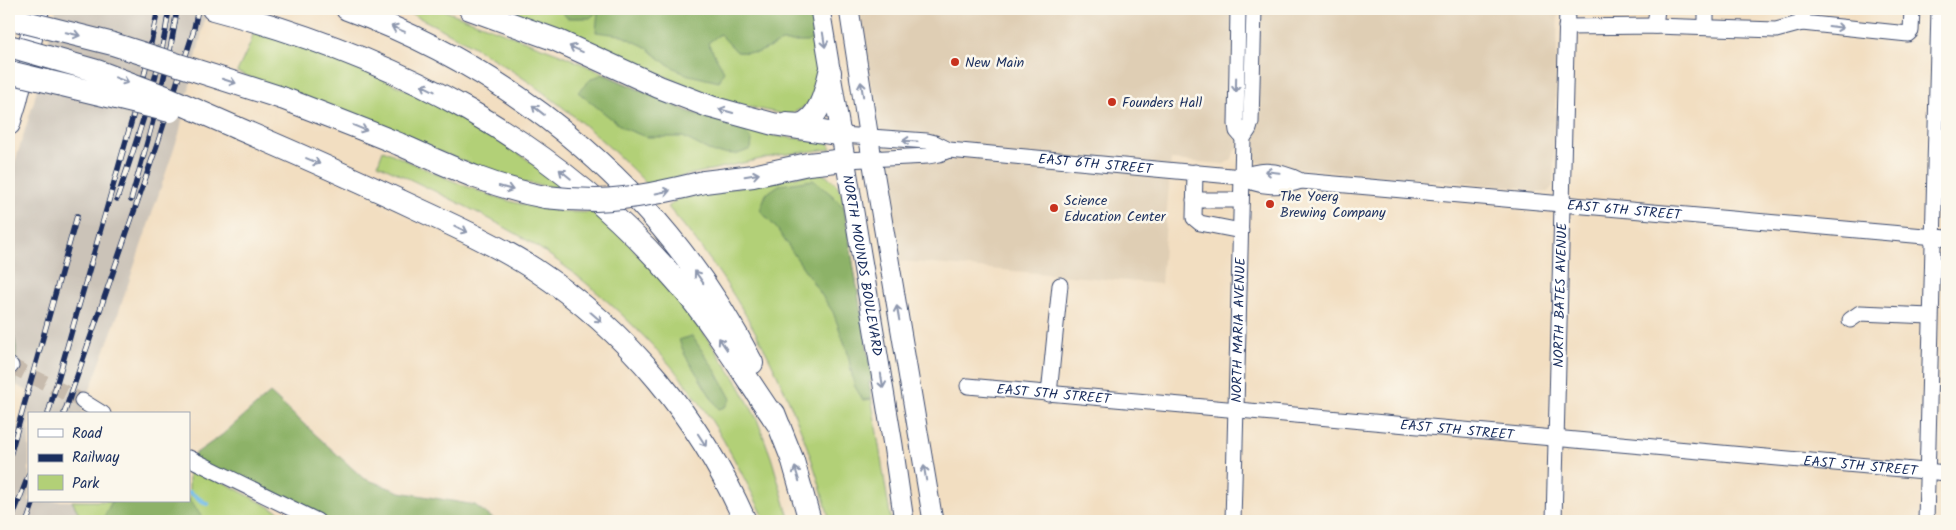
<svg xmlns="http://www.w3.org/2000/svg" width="1956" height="530" font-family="Kalam,sans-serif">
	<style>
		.built { fill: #dfceb4 }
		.industrial { fill: #cbc3b8 }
		.green { fill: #b2d077; stroke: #66806a }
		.forest { fill: #8db268; stroke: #547063 }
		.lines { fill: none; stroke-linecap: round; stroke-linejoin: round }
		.stream { stroke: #73bdec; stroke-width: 4.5 }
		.minor-tunnel { stroke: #c7bbad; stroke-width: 15; stroke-dasharray: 15 8; stroke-linecap: butt }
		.minor-casing { stroke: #3b496d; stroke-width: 17 }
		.major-casing { stroke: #3b496d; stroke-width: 21 }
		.highway-casing { stroke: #3b496d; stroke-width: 24 }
		.minor { stroke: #fff; stroke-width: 15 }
		.major { stroke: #fff; stroke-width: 19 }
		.highway { stroke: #fff; stroke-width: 22 }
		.rail-casing { stroke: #1b2f5e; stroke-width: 5.5 }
		.rail { stroke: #fbf7ec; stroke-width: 4; stroke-dasharray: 11; stroke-linecap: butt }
		.highway-bridge-casing { stroke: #3b496d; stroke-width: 24; stroke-linecap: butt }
		.highway-bridge { stroke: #fff; stroke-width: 22 }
		.oneway { stroke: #8d97ae }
		.poi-dot { fill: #c8321e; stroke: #fbf7ec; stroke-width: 2 }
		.labels { text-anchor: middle; stroke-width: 5; stroke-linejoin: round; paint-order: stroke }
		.poi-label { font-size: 14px; fill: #1b2f5e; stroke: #fbf7ec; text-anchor: start }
		.street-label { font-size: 14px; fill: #1b2f5e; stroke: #fbf7ec }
	</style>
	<rect width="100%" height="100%" fill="#fbf7ec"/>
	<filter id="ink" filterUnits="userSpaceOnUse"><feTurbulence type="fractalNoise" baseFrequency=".02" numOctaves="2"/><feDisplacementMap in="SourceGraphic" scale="10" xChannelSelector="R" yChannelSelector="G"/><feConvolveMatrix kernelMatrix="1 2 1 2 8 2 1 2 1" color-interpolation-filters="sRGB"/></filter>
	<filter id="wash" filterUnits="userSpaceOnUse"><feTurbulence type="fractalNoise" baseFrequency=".0096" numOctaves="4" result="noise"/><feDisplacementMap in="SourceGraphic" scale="20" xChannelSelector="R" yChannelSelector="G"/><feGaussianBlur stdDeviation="1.12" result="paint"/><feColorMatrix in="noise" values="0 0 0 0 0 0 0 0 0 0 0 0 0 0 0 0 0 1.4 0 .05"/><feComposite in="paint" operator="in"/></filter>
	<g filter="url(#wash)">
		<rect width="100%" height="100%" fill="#f2dec1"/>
		<path class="built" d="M858 9H1558L1553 186 1548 192 1536 193 1522 188 1271 166 1257 162 1252 157 1251 151 1235 149 1232 159 1224 164 1171 160 1161 284 900 261Z"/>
		<path class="industrial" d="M56 9H207L179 134 116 320 81 414H29V501H72L83 521H9V460L28 391 9 382V181L34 101Z"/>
		<path class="green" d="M401 9H440L560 54 687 111 743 129 775 136 829 142 831 149 779 155 647 184C571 106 499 55 401 9Z
			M505 9H813C818 38 831 79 808 103 803 109 794 112 788 115L730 103 684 85 552 25Z
			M255 28 293 39 465 116 571 190 514 181 237 72 250 44Z
			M383 150C453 181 522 217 600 212L684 305 736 380 757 419 771 457 790 521H766C748 485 730 449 708 415 666 350 586 275 520 236 474 209 426 187 378 164Z
			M818 173C831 176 838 184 842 195L872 379 869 383 891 521H830C800 406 747 297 668 207L678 199 719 190Z
			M189 464 296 521H83L72 501H189Z"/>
		<path class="forest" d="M560 9H814L817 36 807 42H782L757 53 737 52 720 34 708 43 724 71 719 82 685 74 664 62 646 47 620 35 596 32 598 11 590 18H567Z
			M603 74 687 111 743 129 752 140 751 149 738 154 714 153 683 137H646L623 128 578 92 591 79Z
			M813 180 832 195 844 208 872 379 869 383 872 399 863 400 854 385 847 350 833 312 777 229 760 210 766 194 779 185Z
			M9 333 14 336 16 347 15 395 9 398Z
			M692 336 717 373 731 399 725 407 719 409 714 402 685 355 679 340Z
			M270 393 363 478 400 492 475 505 496 521H317L189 458 222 435Z
			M189 499 205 521H102L112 501H189Z"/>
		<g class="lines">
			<path class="stream" d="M189 492 207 504"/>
		</g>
	</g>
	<g filter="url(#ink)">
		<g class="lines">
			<path class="minor-tunnel" d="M11 366 82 401"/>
			<g class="minor-casing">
				<g id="minor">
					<path d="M1238 9 1236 124 1237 131 1243 138"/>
					<path d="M1803 9 1802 23 1908 34 1911 31 1912 9"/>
					<path d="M1655 26 1657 9"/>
					<path d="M1566 27 1655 26 1776 30 1802 23"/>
					<path d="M1706 27V9"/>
					<path id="s1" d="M842 135 927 141 935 143 949 150 1242 177C1259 188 1282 188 1301 181"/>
					<path d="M846 160 928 156 939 154 949 150"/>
					<path d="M1195 172 1194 218 1200 223 1241 231"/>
					<path id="s2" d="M1242 177C1262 167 1282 171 1301 181L1947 238"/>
					<path d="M1194 200H1241"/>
					<path d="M1850 320 1860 313 1930 316"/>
					<path d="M9 365 11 366"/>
					<path id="s3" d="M968 386 1947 473"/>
					<path d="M1049 394 1060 285"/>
					<path d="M82 401 103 414"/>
					<path d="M189 458 317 521"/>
					<path id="s4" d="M1233 521 1243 138 1249 129 1251 122 1254 9"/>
					<path id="s5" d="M1554 521 1567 9"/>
					<path d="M1926 521 1939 9"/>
				</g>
			</g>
			<g class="major-casing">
				<g id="major">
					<path id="s6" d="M820 9 893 445 904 521"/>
					<path d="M849 9 872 159 933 521"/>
				</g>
			</g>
			<g class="highway-casing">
				<path id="highway" d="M213 9C396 57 556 139 680 285 717 329 747 380 780 427
					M347 9C522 73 667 197 752 363
					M470 9 556 40 659 87 711 107 773 124 842 135
					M282 98C321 113 360 128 399 144 448 166 492 187 545 197
					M9 124 16 101 38 9
					M787 124C790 124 795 125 799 125 820 120 826 89 830 72
					M237 128C298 154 359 181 420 210 459 228 498 246 534 269 628 331 700 419 745 521
					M704 182 753 176 808 164 846 160
					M774 413 793 461 810 521"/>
			</g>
			<use href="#minor" class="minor"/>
			<use href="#major" class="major"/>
			<use href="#highway" class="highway"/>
			<g class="rail-casing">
				<path id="rail" d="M117 199C138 137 160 74 169 9
					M131 200C148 138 168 74 177 9
					M48 414 143 81 158 9
					M64 414 157 145 193 33 198 9
					M9 459 77 216
					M11 521 29 474
					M27 521 34 501"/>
			</g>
			<use href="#rail" class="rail"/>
			<g class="highway-bridge-casing">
				<path id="highway-bridge" d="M9 18 113 44 282 98
					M9 46 97 71 166 97 237 128
					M9 72 170 111
					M545 197C562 199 579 200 596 200 632 199 668 191 704 182"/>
			</g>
			<use href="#highway-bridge" class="highway-bridge"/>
		</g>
		<defs><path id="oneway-shaft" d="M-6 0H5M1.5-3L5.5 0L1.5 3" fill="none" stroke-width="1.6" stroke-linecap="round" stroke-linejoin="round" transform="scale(1.25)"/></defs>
		<g class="oneway">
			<use href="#oneway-shaft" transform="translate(1836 27) rotate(7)"/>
			<use href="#oneway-shaft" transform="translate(398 29) rotate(-157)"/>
			<use href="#oneway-shaft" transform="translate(73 34) rotate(14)"/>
			<use href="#oneway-shaft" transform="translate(824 40) rotate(81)"/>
			<use href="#oneway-shaft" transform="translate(576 49) rotate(-156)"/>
			<use href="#oneway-shaft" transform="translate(122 80) rotate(21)"/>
			<use href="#oneway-shaft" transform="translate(229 81) rotate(18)"/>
			<use href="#oneway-shaft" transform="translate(1236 85) rotate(91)"/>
			<use href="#oneway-shaft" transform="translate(428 88) rotate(-153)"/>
			<use href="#oneway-shaft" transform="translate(862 89) rotate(-99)"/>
			<use href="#oneway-shaft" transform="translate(538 110) rotate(-142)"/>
			<use href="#oneway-shaft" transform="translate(726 111) rotate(-164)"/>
			<use href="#oneway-shaft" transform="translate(360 128) rotate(22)"/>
			<use href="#oneway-shaft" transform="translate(910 141) rotate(-177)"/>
			<use href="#oneway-shaft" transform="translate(313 161) rotate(23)"/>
			<use href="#oneway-shaft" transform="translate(1272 172) rotate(-174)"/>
			<use href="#oneway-shaft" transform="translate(565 174) rotate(-141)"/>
			<use href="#oneway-shaft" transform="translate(752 175) rotate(-9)"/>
			<use href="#oneway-shaft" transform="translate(506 188) rotate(16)"/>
			<use href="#oneway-shaft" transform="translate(663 192) rotate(-12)"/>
			<use href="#oneway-shaft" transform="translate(461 229) rotate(26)"/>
			<use href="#oneway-shaft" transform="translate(699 277) rotate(-125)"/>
			<use href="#oneway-shaft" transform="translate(898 313) rotate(-100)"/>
			<use href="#oneway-shaft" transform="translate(596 317) rotate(41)"/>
			<use href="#oneway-shaft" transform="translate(723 344) rotate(-124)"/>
			<use href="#oneway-shaft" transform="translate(882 381) rotate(81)"/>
			<use href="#oneway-shaft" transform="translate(702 440) rotate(57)"/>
			<use href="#oneway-shaft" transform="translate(925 473) rotate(-99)"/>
			<use href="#oneway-shaft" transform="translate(797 474) rotate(-107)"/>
		</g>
	</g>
	<g class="poi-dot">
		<circle cx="955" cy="62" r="5"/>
		<circle cx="1112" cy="102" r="5"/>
		<circle cx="1270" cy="204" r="5"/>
		<circle cx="1054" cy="208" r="5"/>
	</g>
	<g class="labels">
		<g class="poi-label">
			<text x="965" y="67">New Main</text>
			<text x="1122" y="107">Founders Hall</text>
			<text x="1280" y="201">The Yoerg<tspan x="1280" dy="16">Brewing Company</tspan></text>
			<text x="1064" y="205">Science<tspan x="1064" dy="16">Education Center</tspan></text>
		</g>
		<g class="street-label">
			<text dy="5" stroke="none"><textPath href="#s1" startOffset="256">EAST 6TH STREET</textPath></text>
			<text dy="5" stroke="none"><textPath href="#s2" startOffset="386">EAST 6TH STREET</textPath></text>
			<text dy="5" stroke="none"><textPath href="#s6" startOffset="260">NORTH MOUNDS BOULEVARD</textPath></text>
			<text dy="5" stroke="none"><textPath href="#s5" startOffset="226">NORTH BATES AVENUE</textPath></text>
			<text dy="5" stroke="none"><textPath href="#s4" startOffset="191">NORTH MARIA AVENUE</textPath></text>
			<text dy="5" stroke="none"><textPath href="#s3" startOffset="86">EAST 5TH STREET</textPath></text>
			<text dy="5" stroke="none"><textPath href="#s3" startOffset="491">EAST 5TH STREET</textPath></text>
			<text dy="5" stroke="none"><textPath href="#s3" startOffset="896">EAST 5TH STREET</textPath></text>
		</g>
	</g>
	<rect width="1956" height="530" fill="none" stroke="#fbf7ec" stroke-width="30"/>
	<rect x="28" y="412" width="162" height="90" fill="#fbf7ec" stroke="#a1a7b3"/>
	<rect x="38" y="429" width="25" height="8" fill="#ffffff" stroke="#a1a7b3"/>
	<text x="72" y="438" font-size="15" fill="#1b2f5e">Road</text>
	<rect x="38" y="454" width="25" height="8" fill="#1b2f5e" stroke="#a1a7b3"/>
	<text x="72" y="462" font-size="15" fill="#1b2f5e">Railway</text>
	<rect x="38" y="475" width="25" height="15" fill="#b2d077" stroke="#a1a7b3"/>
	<text x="72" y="488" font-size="15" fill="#1b2f5e">Park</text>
</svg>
